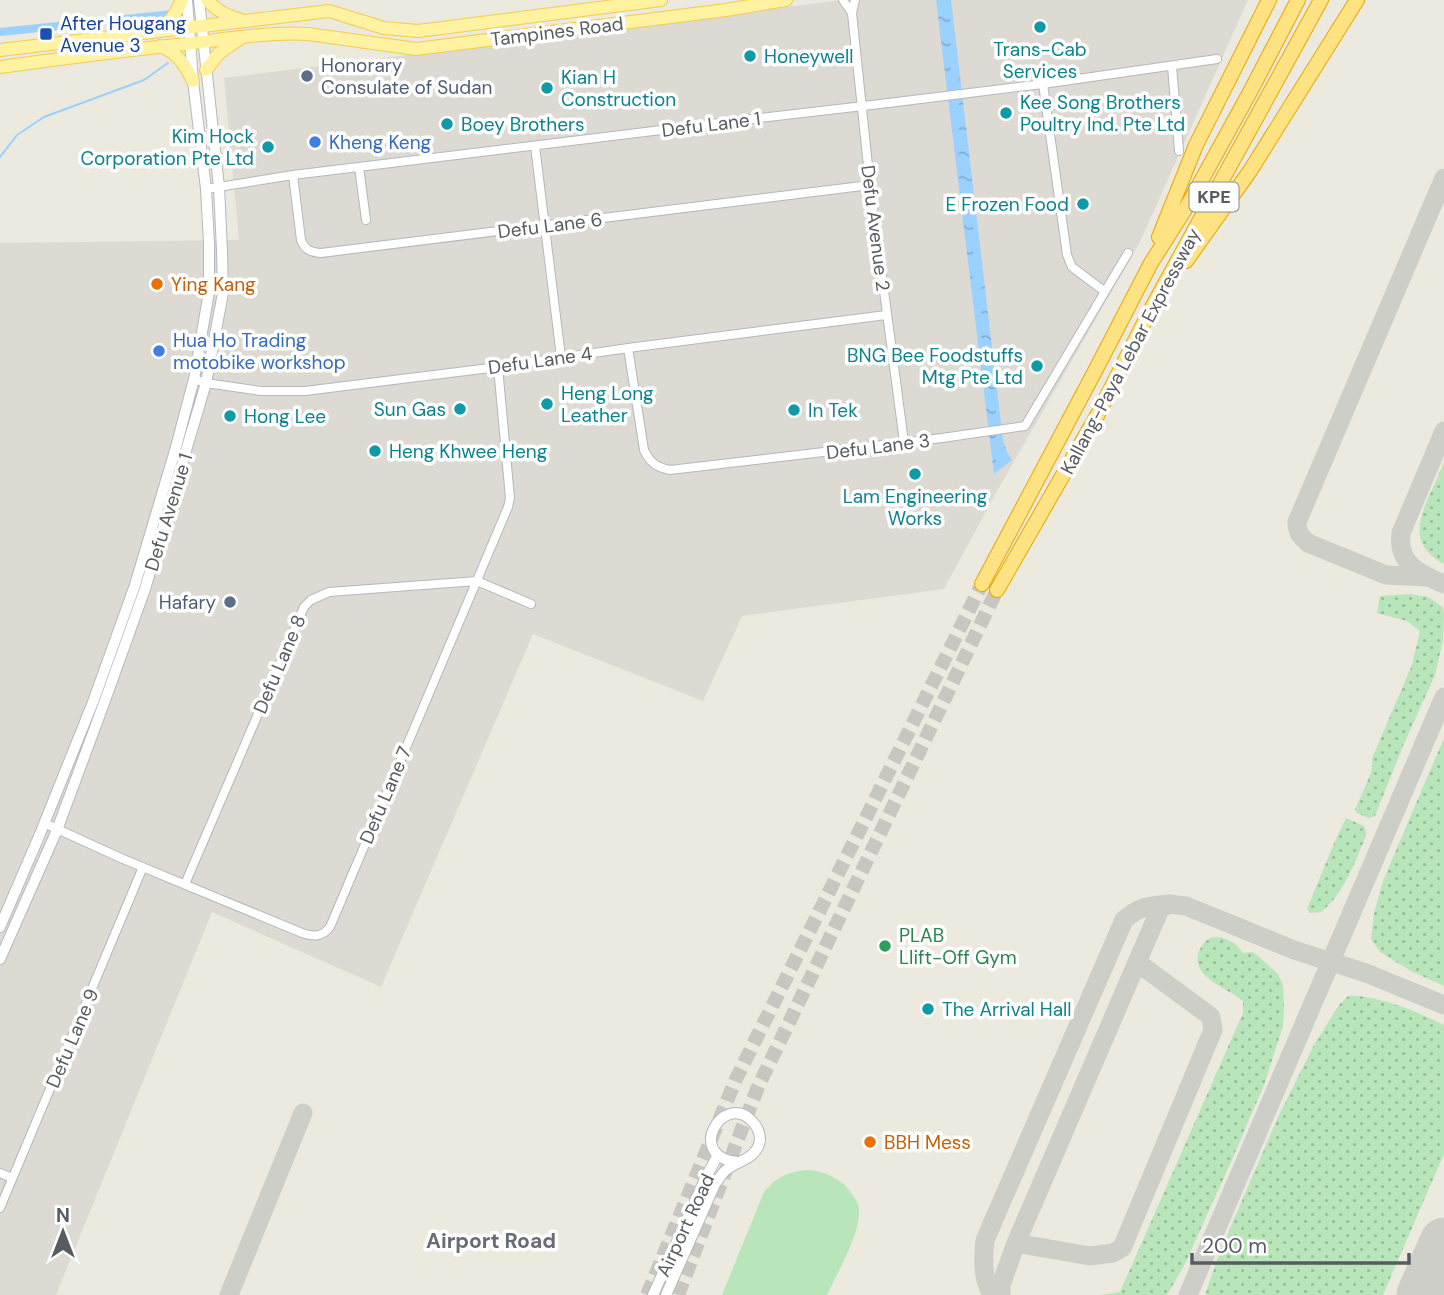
<svg xmlns="http://www.w3.org/2000/svg" width="1444" height="1295" font-family="'DM Sans',sans-serif">
	<style>
		.industrial { fill: #dcdad3 }
		.grass { fill: url(#grass-dots) }
		.garden { fill: #b9e5ba }
		.water { fill: url(#water-ripples) }
		.lines { fill: none; stroke-linecap: round; stroke-linejoin: round }
		.stream { stroke: #9bd1ff; stroke-width: 2 }
		.canal { stroke: #9bd1ff; stroke-width: 8 }
		.taxiway { stroke: #cecec8; stroke-width: 19 }
		.runway { stroke: #cecec8; stroke-width: 49 }
		.highway-tunnel { stroke: #c7c6c0; stroke-width: 14; stroke-dasharray: 14 7; stroke-linecap: butt }
		.street-casing { stroke: #b5b7bd; stroke-width: 10 }
		.secondary-casing { stroke: #b5b8bf; stroke-width: 12 }
		.primary-casing { stroke: #f5cb4e; stroke-width: 14 }
		.highway-casing { stroke: #eaa700; stroke-width: 16 }
		.street { stroke: #fff; stroke-width: 8 }
		.secondary { stroke: #fff; stroke-width: 10 }
		.primary { stroke: #fff2a0; stroke-width: 12 }
		.highway { stroke: #ffe282; stroke-width: 14 }
		.culture-dot { fill: #0f9aa8; stroke: #fff; stroke-width: 2.5 }
		.transit-dot { fill: #1a4fb4; stroke: #fff; stroke-width: 2.5 }
		.service-dot { fill: #5c6f8a; stroke: #fff; stroke-width: 2.5 }
		.shop-dot { fill: #3f7fe0; stroke: #fff; stroke-width: 2.5 }
		.food-dot { fill: #e8710a; stroke: #fff; stroke-width: 2.5 }
		.leisure-dot { fill: #2e9e5b; stroke: #fff; stroke-width: 2.5 }
		.labels { text-anchor: middle; stroke-width: 7; stroke-linejoin: round; paint-order: stroke }
		.shield { fill: #fff; stroke: #8a8c90; stroke-width: 2 }
		.shield-label { font-size: 18px; font-weight: bold; fill: #585b61 }
		.transit-label { font-size: 19px; fill: #164399; stroke: #fff; text-anchor: start }
		.street-label { font-size: 19px; fill: #585b61; stroke: #fff }
		.culture-label { font-size: 19px; fill: #0d838f; stroke: #fff; text-anchor: start }
		.service-label { font-size: 19px; fill: #4e5e75; stroke: #fff; text-anchor: start }
		.shop-label { font-size: 19px; fill: #366cbe; stroke: #fff; text-anchor: start }
		.food-label { font-size: 19px; fill: #c56008; stroke: #fff; text-anchor: start }
		.leisure-label { font-size: 19px; fill: #27864d; stroke: #fff; text-anchor: start }
		.neighbourhood-label { font-size: 21px; font-weight: bold; fill: #696d73; stroke: #fff }
	</style>
	<defs>
		<pattern id="grass-dots" width="8" height="8" patternUnits="userSpaceOnUse" patternTransform="scale(1.75)"><rect width="8" height="8" fill="#b9e5ba"/><path d="M2 2h.1M6 6h.1" fill="none" stroke="#99bd9b" stroke-width="1.8" stroke-linecap="round"/></pattern>
		<pattern id="water-ripples" width="26" height="14" patternUnits="userSpaceOnUse" patternTransform="scale(1.75)"><rect width="26" height="14" fill="#9bd1ff"/><path d="M2 4q2-2 4 0t4 0M15 11q2-2 4 0t4 0" fill="none" stroke="#81add2"/></pattern>
	</defs>
	<rect width="100%" height="100%" fill="#ece9df"/>
	<path class="industrial" d="M842 0H1248L1139 244 997 491 944 589 742 616 703 701 533 634 381 987 212 912 56 1295H0V243L239 240 224 78Z"/>
	<path class="grass" d="M1444 462V564C1413 546 1416 528 1428 498 1434 486 1439 474 1444 462Z
		M1410 594 1428 597 1443 607 1444 615 1443 640 1435 675 1403 746 1375 816 1369 818 1357 813 1355 810 1371 773 1373 756 1412 665 1420 631 1407 621 1377 613 1380 596Z
		M1444 738V986L1411 971 1380 952 1371 939 1374 913 1383 881Z
		M1346 818 1364 826 1366 831V836C1354 864 1345 892 1321 912L1310 913 1307 909 1335 841Z
		M1214 937C1226 937 1237 943 1243 953L1252 952 1256 954 1278 974 1283 985 1284 1006 1283 1026 1264 1085 1231 1162 1184 1266 1167 1295H1100L1120 1292 1243 1013V1001C1227 987 1190 978 1199 951 1203 943 1206 939 1214 937Z
		M1348 996C1374 994 1421 1013 1444 1025V1154L1383 1295H1205L1219 1254 1278 1117 1314 1045 1339 1005Z"/>
	<path class="garden" d="M812 1170C826 1173 840 1178 849 1190 852 1194 856 1199 858 1204 865 1227 837 1273 827 1295H722L764 1192C777 1176 791 1170 812 1170Z"/>
	<path class="water" d="M936 0H951L1003 440 1007 452 1012 460 994 474Z"/>
	<g class="lines">
		<path class="stream" d="M0 157 17 135 44 117 144 80 168 63"/>
		<path class="canal" d="M0 32 173 14"/>
		<path class="taxiway" d="M1444 431 1401 533C1397 564 1420 574 1444 584
			M1426 577 1386 575 1308 543C1300 536 1297 532 1297 522L1444 178
			M1016 1243 1090 1256 1113 1253 1122 1248 1213 1030 1211 1017 1206 1013 1138 963
			M229 1295 303 1113
			M992 1295C982 1277 983 1260 985 1240L1124 920C1139 906 1150 906 1169 904
			M1001 1295V1285L1016 1243 1160 909 1169 904 1186 906 1294 950 1366 973 1444 1005
			M1188 1295 1444 697"/>
		<path class="runway" d="M1421 1295 1444 1242"/>
		<path class="highway-tunnel" d="M647 1295 736 1079 982 584
			M678 1295 758 1087 997 590"/>
		<g class="street-casing">
			<path id="street" d="M843 0 852 13
				M855 0 852 13 870 185 904 442
				M1172 66 1179 151
				M1043 84 1067 255 1072 267 1104 291
				M535 146 561 357
				M359 167 366 220
				M293 175 301 240C305 250 310 252 321 253L870 185
				M206 189 293 175 760 118 872 105 1043 84 1217 59
				M628 348 644 450C650 463 656 467 670 470L942 438 1025 426 1128 253
				M194 379 206 383 261 391H305L498 367 628 348 886 315
				M44 823 123 859 302 933C314 937 322 937 330 927L508 507 510 498 498 367
				M185 884 304 607 311 600 329 592 477 581 531 604
				M0 1173 12 1178
				M0 1208 143 867"/>
		</g>
		<g class="secondary-casing">
			<path id="secondary" d="M0 927 40 834 93 702 135 585 176 447 194 379 209 292V243L206 189 193 81 187 0
				M0 959 57 830 103 706 145 589 206 383 223 293 222 250 219 187 199 0
				M653 1295 706 1177 718 1155
				M666 1295 715 1184C718 1180 721 1175 725 1171 737 1160 757 1160 760 1140 760 1133 757 1126 752 1121 723 1091 684 1157 738 1162"/>
		</g>
		<g class="primary-casing">
			<path id="primary" d="M207 0C216 10 226 16 239 19
				M158 29C170 24 177 12 182 0
				M160 46C178 53 185 65 193 81
				M0 50 329 11 384 28 418 31 661 0
				M0 67C65 58 129 50 194 43 232 38 269 32 308 34L416 49 726 10 786 0
				M206 70 219 53 241 38"/>
		</g>
		<g class="highway-casing">
			<path id="highway" d="M1159 237 1196 145 1269 0
				M1186 261 1250 171 1357 0
				M982 584 1094 373 1151 263 1189 203 1250 92 1298 0
				M997 590 1098 414 1150 311 1321 0"/>
		</g>
		<use href="#street" class="street"/>
		<use href="#secondary" class="secondary"/>
		<use href="#primary" class="primary"/>
		<use href="#highway" class="highway"/>
	</g>
	<g class="culture-dot">
		<circle cx="1040" cy="27" r="7"/>
		<circle cx="750" cy="56" r="7"/>
		<circle cx="547" cy="88" r="7"/>
		<circle cx="1006" cy="113" r="7"/>
		<circle cx="447" cy="124" r="7"/>
		<circle cx="268" cy="147" r="7"/>
		<circle cx="1083" cy="204" r="7"/>
		<circle cx="1037" cy="366" r="7"/>
		<circle cx="547" cy="404" r="7"/>
		<circle cx="460" cy="409" r="7"/>
		<circle cx="794" cy="410" r="7"/>
		<circle cx="230" cy="416" r="7"/>
		<circle cx="375" cy="451" r="7"/>
		<circle cx="915" cy="474" r="7"/>
		<circle cx="928" cy="1009" r="7"/>
	</g>
	<rect class="transit-dot" x="39" y="27" width="14" height="14" rx="3.5"/>
	<g class="service-dot">
		<circle cx="307" cy="76" r="7"/>
		<circle cx="230" cy="602" r="7"/>
	</g>
	<g class="shop-dot">
		<circle cx="315" cy="142" r="7"/>
		<circle cx="159" cy="351" r="7"/>
	</g>
	<g class="food-dot">
		<circle cx="157" cy="284" r="7"/>
		<circle cx="870" cy="1142" r="7"/>
	</g>
	<circle class="leisure-dot" cx="885" cy="946" r="7"/>
	<g class="labels">
		<rect class="shield" x="1189.5" y="182.5" width="49" height="29" rx="5"/>
		<g class="shield-label">
			<text x="1214" y="203">KPE</text>
		</g>
		<g class="transit-label">
			<text x="60" y="30">After Hougang<tspan x="60" dy="22">Avenue 3</tspan></text>
		</g>
		<g class="street-label">
			<text transform="translate(557 31) rotate(-7)" y="7">Tampines Road</text>
			<text transform="translate(711 124) rotate(-7)" y="7">Defu Lane 1</text>
			<text transform="translate(550 225) rotate(-7)" y="7">Defu Lane 6</text>
			<text transform="translate(876 228) rotate(83)" y="7">Defu Avenue 2</text>
			<text transform="translate(1130 351) rotate(-62)" y="7">Kallang-Paya Lebar Expressway</text>
			<text transform="translate(540 360) rotate(-8)" y="7">Defu Lane 4</text>
			<text transform="translate(878 446) rotate(-7)" y="7">Defu Lane 3</text>
			<text transform="translate(168 512) rotate(-73)" y="7">Defu Avenue 1</text>
			<text transform="translate(279 664) rotate(-67)" y="7">Defu Lane 8</text>
			<text transform="translate(385 795) rotate(-67)" y="7">Defu Lane 7</text>
			<text transform="translate(72 1038) rotate(-67)" y="7">Defu Lane 9</text>
			<text transform="translate(685 1225) rotate(-65)" y="7">Airport Road</text>
		</g>
		<g class="culture-label">
			<text x="1040" y="56" text-anchor="middle">Trans-Cab<tspan x="1040" dy="22">Services</tspan></text>
			<text x="764" y="63">Honeywell</text>
			<text x="561" y="84">Kian H<tspan x="561" dy="22">Construction</tspan></text>
			<text x="1020" y="109">Kee Song Brothers<tspan x="1020" dy="22">Poultry Ind. Pte Ltd</tspan></text>
			<text x="461" y="131">Boey Brothers</text>
			<text x="254" y="143" text-anchor="end">Kim Hock<tspan x="254" dy="22">Corporation Pte Ltd</tspan></text>
			<text x="1069" y="211" text-anchor="end">E Frozen Food</text>
			<text x="1023" y="362" text-anchor="end">BNG Bee Foodstuffs<tspan x="1023" dy="22">Mtg Pte Ltd</tspan></text>
			<text x="561" y="400">Heng Long<tspan x="561" dy="22">Leather</tspan></text>
			<text x="446" y="416" text-anchor="end">Sun Gas</text>
			<text x="808" y="417">In Tek</text>
			<text x="244" y="423">Hong Lee</text>
			<text x="389" y="458">Heng Khwee Heng</text>
			<text x="915" y="503" text-anchor="middle">Lam Engineering<tspan x="915" dy="22">Works</tspan></text>
			<text x="942" y="1016">The Arrival Hall</text>
		</g>
		<g class="service-label">
			<text x="321" y="72">Honorary<tspan x="321" dy="22">Consulate of Sudan</tspan></text>
			<text x="216" y="609" text-anchor="end">Hafary</text>
		</g>
		<g class="shop-label">
			<text x="329" y="149">Kheng Keng</text>
			<text x="173" y="347">Hua Ho Trading<tspan x="173" dy="22">motobike workshop</tspan></text>
		</g>
		<g class="food-label">
			<text x="171" y="291">Ying Kang</text>
			<text x="884" y="1149">BBH Mess</text>
		</g>
		<g class="leisure-label">
			<text x="899" y="942">PLAB<tspan x="899" dy="22">LIift-Off Gym</tspan></text>
		</g>
		<g class="neighbourhood-label">
			<text x="491" y="1248">Airport Road</text>
		</g>
	</g>
	<g transform="translate(63 1232)" stroke="#ffffff" stroke-width="5" paint-order="stroke">
	<path d="M0-5L12 26L0 18L-12 26Z" fill="#585b61"/>
	<text y="-10" font-size="19" font-weight="bold" text-anchor="middle" fill="#585b61">N</text>
	</g>
	<path d="M1192 1253v10h217v-10" fill="none" stroke="#585b61" stroke-width="3.5"/>
	<text x="1202" y="1253" font-size="21" fill="#585b61" stroke="#ffffff" stroke-width="5" paint-order="stroke">200 m</text>
</svg>
